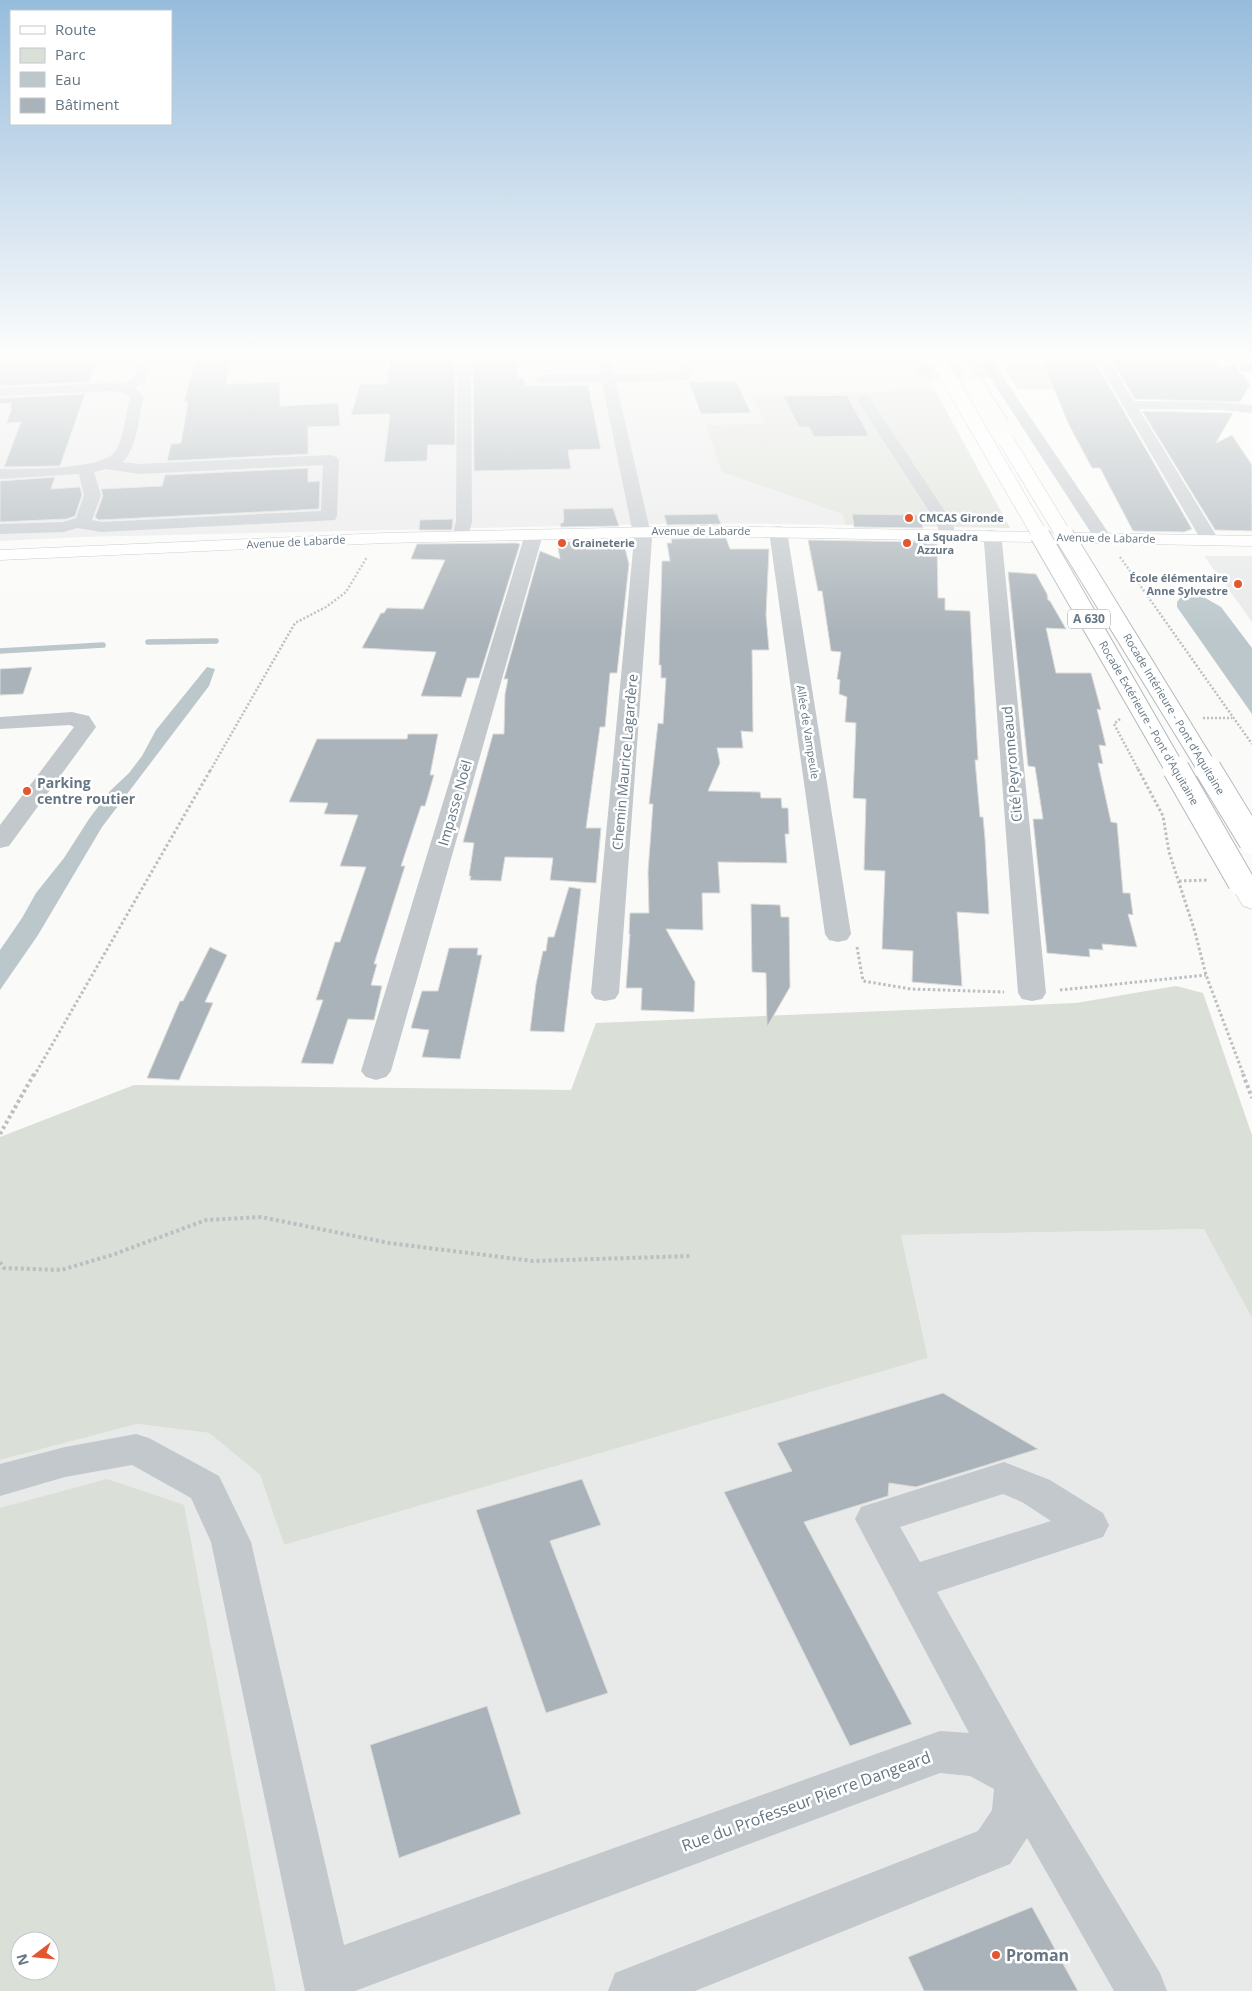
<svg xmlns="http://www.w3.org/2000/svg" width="1252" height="1991" font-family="'Open Sans',sans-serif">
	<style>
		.built { fill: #e8e9e9; fill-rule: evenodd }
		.green { fill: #dadfd7; fill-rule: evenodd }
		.water { fill: #bbc7cb }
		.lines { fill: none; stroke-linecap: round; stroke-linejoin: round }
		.stream { stroke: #bbc7cb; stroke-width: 5.5 }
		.building { fill: #aab3b9; stroke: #dcdcda }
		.minor-tunnel { stroke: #d5d9db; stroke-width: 15; stroke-dasharray: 15 8; stroke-linecap: butt }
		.major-casing { stroke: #b5babe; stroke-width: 1 }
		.highway-casing { stroke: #b4b9bd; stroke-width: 1 }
		.path-far2 { stroke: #bbbfc2; stroke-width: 2.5; stroke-dasharray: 2 2; stroke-linecap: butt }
		.path-far1 { stroke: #bbbfc2; stroke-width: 3; stroke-dasharray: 2.5 2.5; stroke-linecap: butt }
		.path { stroke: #bbbfc2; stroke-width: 4; stroke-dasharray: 3 3; stroke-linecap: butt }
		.minor { fill: #c3c8cc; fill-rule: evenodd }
		.major { fill: #fff; fill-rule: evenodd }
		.highway { fill: #fff; fill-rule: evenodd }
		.highway-bridge-far2-casing { stroke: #b4b9bd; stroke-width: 16; stroke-linecap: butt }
		.highway-bridge-far1-casing { stroke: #b4b9bd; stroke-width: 21; stroke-linecap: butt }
		.highway-bridge-casing { stroke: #b4b9bd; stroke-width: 28; stroke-linecap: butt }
		.path-bridge { stroke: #bbbfc2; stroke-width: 2; stroke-dasharray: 1 1; stroke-linecap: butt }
		.highway-bridge-far2 { stroke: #fff; stroke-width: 15 }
		.highway-bridge-far1 { stroke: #fff; stroke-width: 19 }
		.highway-bridge { stroke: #fff; stroke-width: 26 }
		.poi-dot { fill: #e4572e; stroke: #fff; stroke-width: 2 }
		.labels { text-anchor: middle; stroke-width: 5; stroke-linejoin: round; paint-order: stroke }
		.far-poi-label { font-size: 11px; font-weight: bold; fill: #657683; stroke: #fff; text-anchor: start }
		.far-street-label { font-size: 11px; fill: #657683; stroke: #fff }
		.shield { fill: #fff; stroke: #939fa8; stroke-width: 1 }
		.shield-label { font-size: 12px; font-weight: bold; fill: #657683 }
		.street-label { font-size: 14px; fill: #657683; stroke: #fff }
		.poi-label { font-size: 14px; font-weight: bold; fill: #657683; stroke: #fff; text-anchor: start }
		.near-street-label { font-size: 16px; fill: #657683; stroke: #fff }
		.near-poi-label { font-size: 16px; font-weight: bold; fill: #657683; stroke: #fff; text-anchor: start }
	</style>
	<rect width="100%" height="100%" fill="#fafaf8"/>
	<path class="built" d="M0 356H916L935 390 752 395 765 424 722 472 842 514 845 525 702 523 81 537 0 541Z
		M1204 556H1252V622L1245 612Z
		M1205 1229 1252 1318V1991H0V1460L137 1424 209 1433 260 1475 284 1545 928 1358 901 1235ZM20 1941H50V1971H20Z"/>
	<path class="green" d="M1002 365 1097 366 1110 390 1018 389Z
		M935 390 1010 528 845 525 842 514 722 472 706 425 765 424 752 395Z
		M1176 986 1203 993 1252 1135V1318L1204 1229 901 1235 928 1358 284 1545 260 1475 209 1433 137 1424 0 1460V1137L134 1085 571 1090 596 1023 1076 1003Z
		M107 1479 184 1505 276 1991H0V1508ZM20 1941H50V1971H20Z"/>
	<path class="water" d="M1188 595H1200L1221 607 1252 648V714L1177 607V602L1180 598Z
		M207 667 215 669 209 686 102 827 38 935 0 990V950L22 918 36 893 64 858 89 819 110 791 129 773 142 756 156 730Z"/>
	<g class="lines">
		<path class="stream" d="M148 642 216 641
			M0 651 103 645"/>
	</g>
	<path class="building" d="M196 356H230L226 384 280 382V406L338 403 340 426 308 427V454L167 461 171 444 181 443 188 402H184Z
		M390 356H438V361H455V445H428L427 461 384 462 390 414 351 415 360 384H387Z
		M1040 356H1092L1192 529 1184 532 1133 531 1100 468H1092L1069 425Z
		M1109 356H1137L1139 359 1214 360 1220 369 1235 363 1239 373 1242 374 1250 384 1240 402 1135 399Z
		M98 357 89 382 0 386V361Z
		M517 360 518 378H524L525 386 588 385 601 449 568 450 571 469 474 471 473 361Z
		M736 381 751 413 701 414 689 382Z
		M85 394 60 466 4 467 21 422 6 423 12 409H10L12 403 0 404V398Z
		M847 395 869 436 814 437 809 427H799L783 396Z
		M1142 411 1233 413 1216 443 1232 435 1252 465V531L1215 530Z
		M308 468V482L320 481 319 509 99 520 95 517 103 496 101 489 162 486 165 475Z
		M55 477 51 489 80 487 82 495 75 516 67 519 0 522V481Z
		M613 508 619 526 561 527 560 523H563L564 518 563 509Z
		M717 514 721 524 667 525 664 515Z
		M852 514 920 515 923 528 854 527Z
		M453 519 452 530H419L420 520Z
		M726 538 730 549H769L766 615 769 650H752L753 732 741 731 743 748H717L720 763 708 791 760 792 761 798H781L782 808H788L789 834H785L787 863 718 862 720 893H702L703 930 666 929 695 982 694 1012 641 1010 642 988H626L630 934H629L630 913H649L648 872 653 804H649L658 723 663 724 666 678H661V665H659L662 561H670L667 543H672L671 539Z
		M623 540 629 564 617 673H610L605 727H600L586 828H601L596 883 550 880 553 858 505 857 501 881 470 880 471 876H469L474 843 463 842 493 734H504L505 694 508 679H504L540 551 560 559 557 542Z
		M808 540 926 542V544H937L938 598H945V610L970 611 978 760H975L980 817H983L985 839 989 914 957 912 962 986 912 982 913 951 882 949 885 871 864 870 866 799 853 798 856 723 845 722 847 697 839 694 840 680 837 679 841 652 831 651 822 591H818Z
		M516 543 520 544 479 678H467L461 697 421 696 436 652 362 648 381 613H384L387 608 423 609 445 560 411 559 417 544Z
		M1008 572 1036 574 1047 594 1048 600 1050 601 1066 629 1046 628 1056 673H1091L1101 710 1097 709 1106 746 1099 745 1103 764 1098 763 1111 822 1117 823 1123 893H1130L1133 915 1128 914 1137 947 1102 944 1103 950 1089 949 1090 957 1047 953 1033 819H1043L1035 767 1028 766Z
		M32 667 23 694 0 695V669Z
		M408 734H438L430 775H434L425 806H421L401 866H405L374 964H377L371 985 382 986 374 1020 348 1019 333 1064 301 1063 323 1000H316L335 942H340L366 867 340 866 358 815 324 814 328 803 289 802 317 739H407Z
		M569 887 581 889 564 1032 530 1031 536 984 543 951H546L548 937H554Z
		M751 904 780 905 781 917H789L790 987 767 1027 766 973 752 972Z
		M210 947 227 955 205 1002 213 1003 179 1080 147 1078 180 1001H183Z
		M449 948H478L477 955H482L460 1059 422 1057 429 1030 411 1028 413 1021 422 991H438Z
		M943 1393 1038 1449 916 1487 889 1483 888 1496 804 1522 912 1724 850 1746 724 1492 792 1471 777 1443Z
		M582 1479 601 1525 550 1541 608 1693 546 1713 476 1510Z
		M487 1706 521 1814 399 1858 370 1745Z
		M1032 1907 1078 1991H924L908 1957Z"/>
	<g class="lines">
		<path class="minor-tunnel" d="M925 372 990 370"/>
		<g class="major-casing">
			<path id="major" d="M701 526 1252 536V546L701 536 385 543 0 560V550L385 533Z"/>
		</g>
		<g class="highway-casing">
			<path id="highway" d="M1241 875 1250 877 1252 880V909L1243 906 1229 882 1232 877Z"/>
		</g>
		<path class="path-far2" d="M1120 557 1252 744
			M1203 718H1232
			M1120 719 1114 724 1139 771
			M210 771 295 623 326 607 346 592 367 557"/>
		<path class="path-far1" d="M1138 769 1163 816 1169 852 1195 932 1206 975 1244 1076
			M1179 881 1209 880
			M857 947 863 981 911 989 1004 992
			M1060 990 1206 975
			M34 1076 211 769"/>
		<path class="path" d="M1243 1074 1252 1098
			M0 1134 34 1074
			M0 1262 4 1268 61 1270 112 1255 206 1220 261 1217 389 1243 533 1261 691 1256"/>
		<path class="minor" d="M140 356H153L146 381 135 388 144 397C139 414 137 451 122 462L139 464 331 455 336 457 339 460 337 516 335 520 101 532 77 528 64 532 0 534V524L63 522 76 518 84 495 79 474 0 479V469C24 469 98 470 114 453 123 444 126 411 130 398L126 394 113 391 0 396V388L113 383 120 384 133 379ZM323 465 321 511 101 522 92 520 101 495 94 472 106 469 139 474Z
			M457 356H471L472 522 467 540 461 541 455 540 452 536 456 522Z
			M596 356H610L614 374 678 373 686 356H711L710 359 697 361 688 380 616 382 652 539 619 993 615 999 605 1001 595 999 591 993 634 539 602 382 542 383 535 379 542 375 600 374Z
			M908 356H921L932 372 930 375H920Z
			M976 356H989L1112 538 1109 542 1103 543 1097 542Z
			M1094 356H1107L1134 401 1220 402 1252 405V413L1220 410 1139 409 1219 540 1216 544 1210 545 1204 544 1201 540Z
			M1252 362V371L1241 372 1239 369 1241 366Z
			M864 396 869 397 952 522 956 534 953 538 947 539 941 538 936 522 857 400 859 397Z
			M778 526 784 527 787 531 851 934 847 940 838 942 829 940 825 934 769 531 772 527Z
			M534 529 540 530 543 534 391 1071 386 1077 376 1080 366 1077 361 1071 525 534 528 530Z
			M990 530 996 531 1002 542 1046 993 1042 999 1032 1001 1022 999 1018 993 984 542 981 535 984 531Z
			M72 712 89 716 96 727 9 846 0 848V825L74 727 70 725 0 729V717Z
			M136 1434 149 1438 219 1476 251 1542 344 1945 940 1731 969 1733 855 1519 861 1507 1004 1462 1050 1480 1103 1513 1109 1525 1103 1537 937 1592 1033 1763 1160 1973 1167 1991H1114L1027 1838 1010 1864 695 1991H608L615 1973 978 1831 992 1810 994 1789 970 1776 940 1773 355 1991H305L211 1542 191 1498 132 1465 65 1477 0 1496V1464L65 1447ZM1003 1494 1022 1502 1051 1521 920 1562 900 1527Z"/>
		<use href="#major" class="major"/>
		<use href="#highway" class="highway"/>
		<g class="highway-bridge-far2-casing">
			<path id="highway-bridge-far2" d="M936 356 1041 537
				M1006 440 1065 537"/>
		</g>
		<g class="highway-bridge-far1-casing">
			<path id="highway-bridge-far1" d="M1040 535 1176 771
				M1064 535 1209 771"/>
		</g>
		<g class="highway-bridge-casing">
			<path id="highway-bridge" d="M1176 769 1241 882
				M1208 769 1252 841"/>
		</g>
		<path class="path-bridge" d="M967 356 1008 420"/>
		<use href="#highway-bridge-far2" class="highway-bridge-far2"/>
		<use href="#highway-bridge-far1" class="highway-bridge-far1"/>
		<use href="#highway-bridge" class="highway-bridge"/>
	</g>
	<linearGradient id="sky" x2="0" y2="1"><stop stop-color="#96bcdc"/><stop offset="0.56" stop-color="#fdfdfc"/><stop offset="1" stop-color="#fdfdfc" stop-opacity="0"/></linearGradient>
	<rect width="1252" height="635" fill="url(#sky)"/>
	<g class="poi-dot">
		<circle cx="909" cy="518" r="5"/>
		<circle cx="562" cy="543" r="5"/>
		<circle cx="907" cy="543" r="5"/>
		<circle cx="1238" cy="584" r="5"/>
		<circle cx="27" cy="791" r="5"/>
		<circle cx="996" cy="1955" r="5"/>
	</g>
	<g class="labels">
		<g class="far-poi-label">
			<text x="919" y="522">CMCAS Gironde</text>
			<text x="917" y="541">La Squadra<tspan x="917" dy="13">Azzura</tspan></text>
			<text x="572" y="547">Graineterie</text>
			<text x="1228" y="582" text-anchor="end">École élémentaire<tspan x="1228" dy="13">Anne Sylvestre</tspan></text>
		</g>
		<g class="far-street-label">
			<text x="701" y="535">Avenue de Labarde</text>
			<text transform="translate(1106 538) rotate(1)" y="4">Avenue de Labarde</text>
			<text transform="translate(296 542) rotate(-3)" y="4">Avenue de Labarde</text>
			<text transform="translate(1174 714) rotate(59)" y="4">Rocade Intérieure - Pont d'Aquitaine</text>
			<text transform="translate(1149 723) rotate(60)" y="4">Rocade Extérieure - Pont d'Aquitaine</text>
			<text transform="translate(808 732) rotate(81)" y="4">Allée de Vampeule</text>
		</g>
		<rect class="shield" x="1068" y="609.5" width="42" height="19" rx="4"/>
		<g class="shield-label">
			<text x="1089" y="623">A 630</text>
		</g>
		<g class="street-label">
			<text transform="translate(625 762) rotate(-85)" y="5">Chemin Maurice Lagardère</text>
			<text transform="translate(1012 764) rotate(-95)" y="5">Cité Peyronneaud</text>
			<text transform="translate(455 803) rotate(-74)" y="5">Impasse Noël</text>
		</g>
		<g class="poi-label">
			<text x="37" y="788">Parking<tspan x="37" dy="16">centre routier</tspan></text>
		</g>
		<g class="near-street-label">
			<text transform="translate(806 1801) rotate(-20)" y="6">Rue du Professeur Pierre Dangeard</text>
		</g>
		<g class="near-poi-label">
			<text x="1006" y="1961">Proman</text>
		</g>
	</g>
	<rect x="10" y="10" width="162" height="115" fill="#ffffff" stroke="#c1c8cd"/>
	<rect x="20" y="26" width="25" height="8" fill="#ffffff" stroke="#c1c8cd"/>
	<text x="55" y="35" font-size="15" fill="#657683">Route</text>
	<rect x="20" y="48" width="25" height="15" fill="#dadfd7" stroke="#c1c8cd"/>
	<text x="55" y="60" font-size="15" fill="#657683">Parc</text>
	<rect x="20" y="72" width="25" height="15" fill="#bbc7cb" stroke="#c1c8cd"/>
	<text x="55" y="85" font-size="15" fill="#657683">Eau</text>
	<rect x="20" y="98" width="25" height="15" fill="#aab3b9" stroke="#c1c8cd"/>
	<text x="55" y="110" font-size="15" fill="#657683">Bâtiment</text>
	<g transform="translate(35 1956) rotate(254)"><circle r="24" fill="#ffffff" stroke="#c1c8cd"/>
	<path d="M0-4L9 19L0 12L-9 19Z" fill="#e4572e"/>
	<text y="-8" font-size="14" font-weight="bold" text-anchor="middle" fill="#657683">N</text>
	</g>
</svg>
